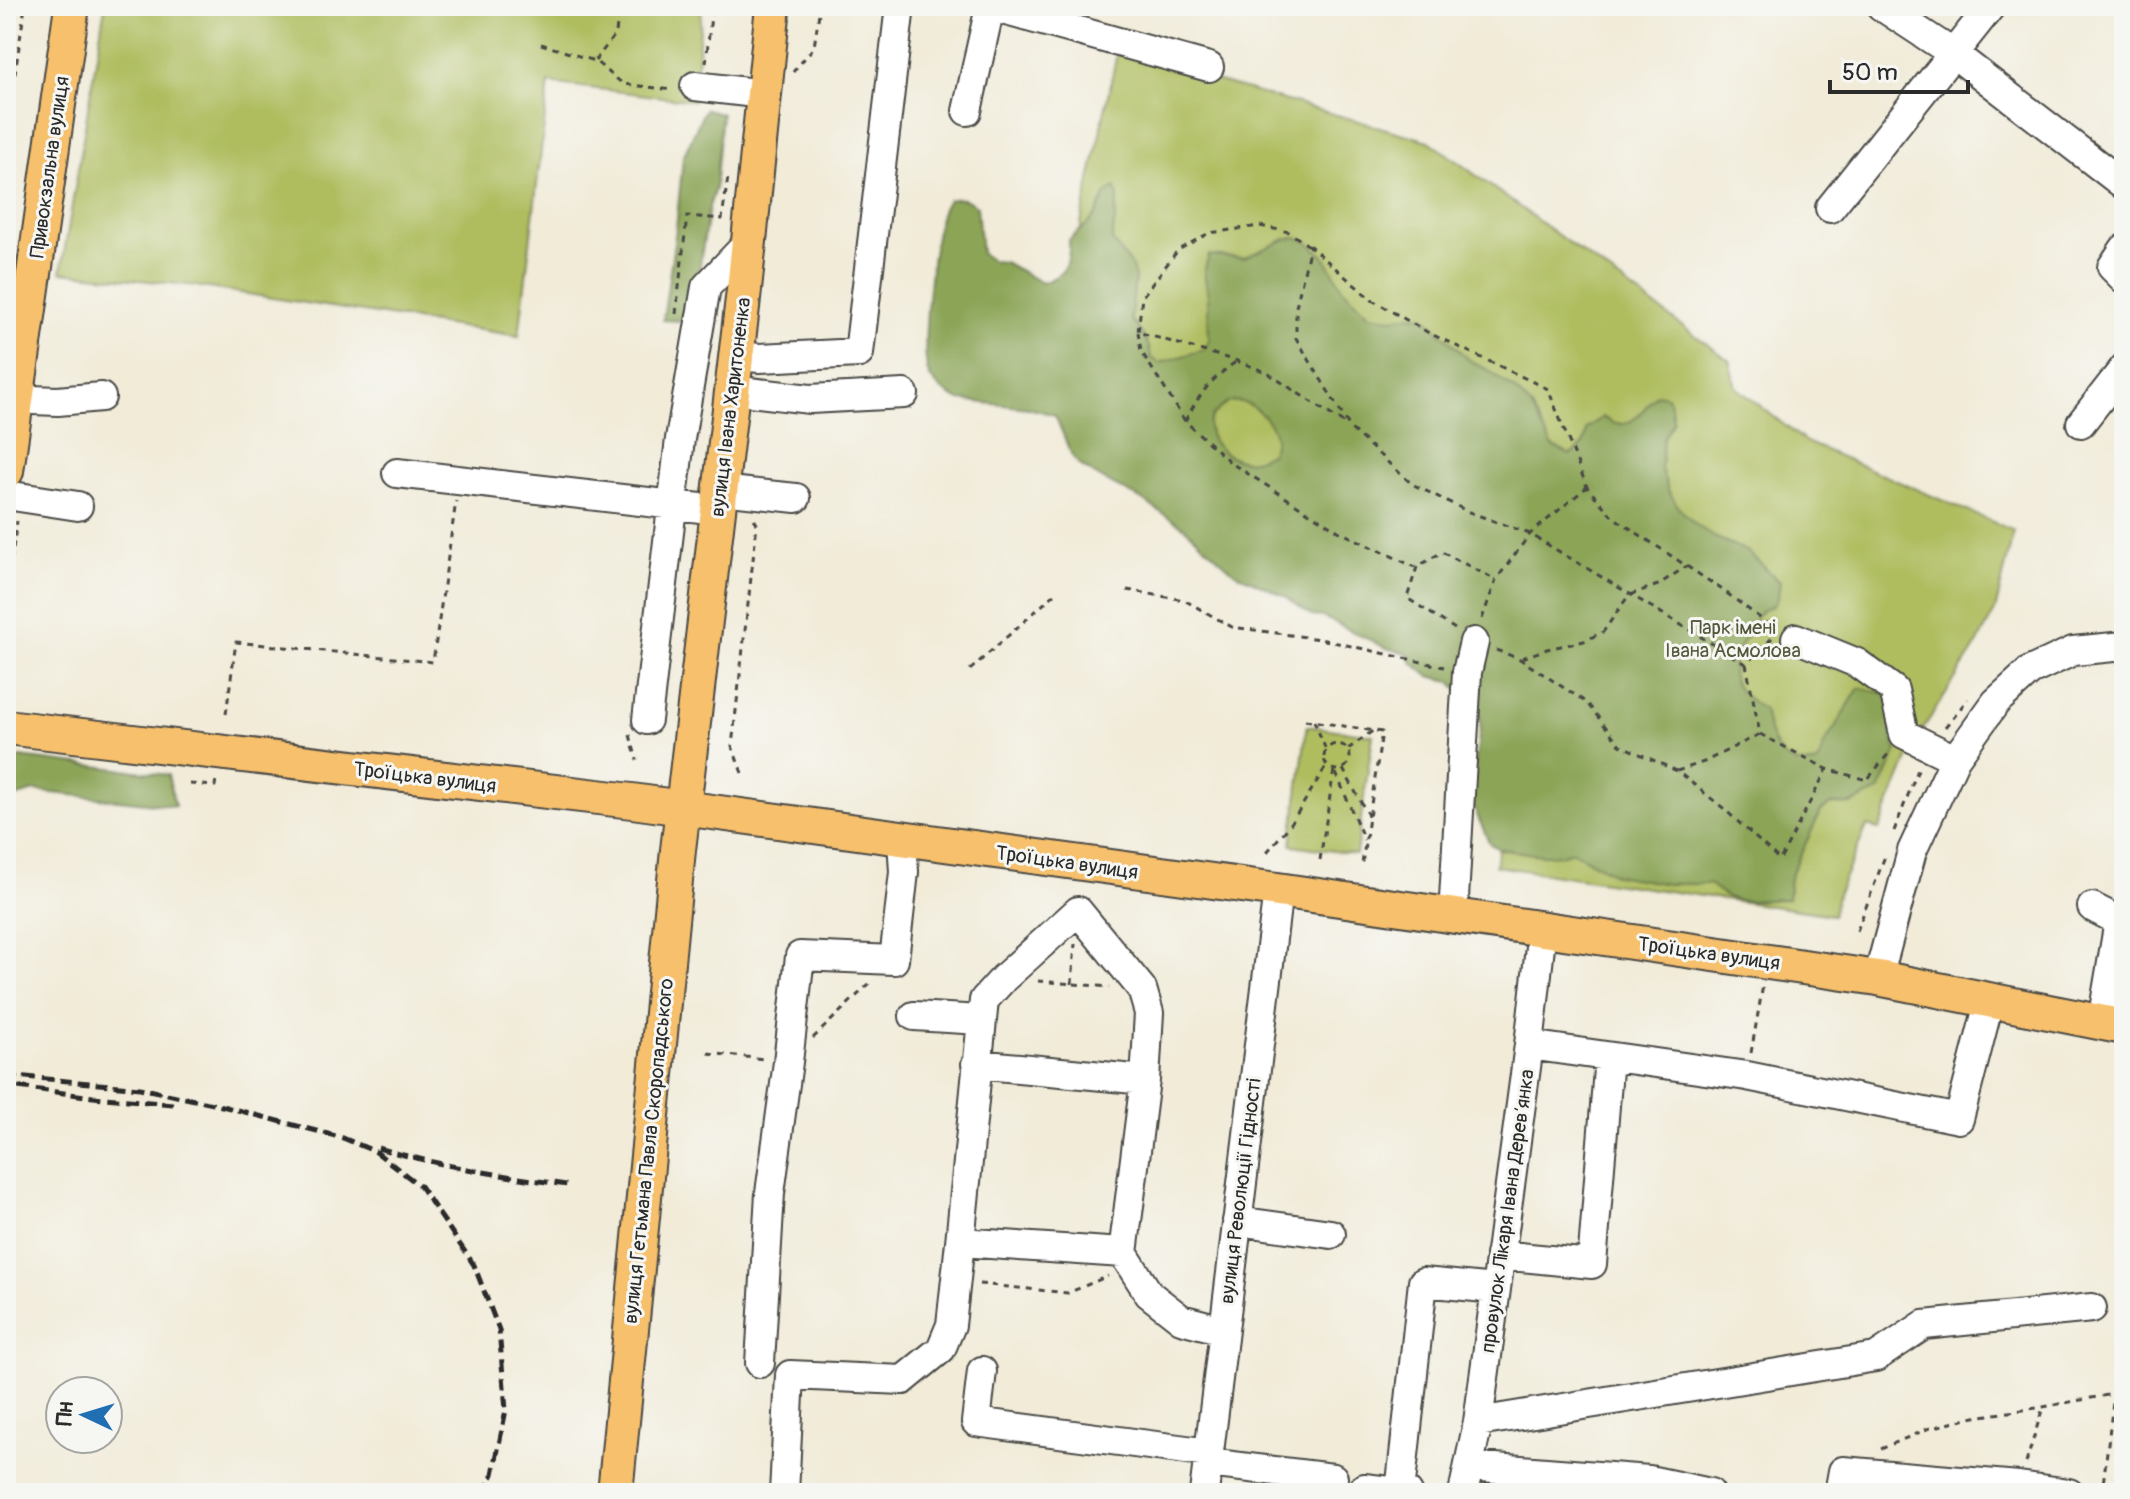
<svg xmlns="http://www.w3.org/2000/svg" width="2130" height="1499" font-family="Pangolin,sans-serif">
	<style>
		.green { fill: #afbd5f; stroke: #6d7445; stroke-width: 2 }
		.forest { fill: #8ba456; stroke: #5b6840; stroke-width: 2; fill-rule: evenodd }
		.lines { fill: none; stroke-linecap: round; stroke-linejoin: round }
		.minor-casing { stroke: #494845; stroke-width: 32 }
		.major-casing { stroke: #494845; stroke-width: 38 }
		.path { stroke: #494845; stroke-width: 3; stroke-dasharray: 6 6; stroke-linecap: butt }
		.minor { stroke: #fff; stroke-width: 28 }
		.major { stroke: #f7c06c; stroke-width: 34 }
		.rail { stroke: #2b2b2b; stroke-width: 5; stroke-dasharray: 12 6; stroke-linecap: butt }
		.labels { text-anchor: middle; stroke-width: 6; stroke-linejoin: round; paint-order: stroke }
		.street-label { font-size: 20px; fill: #2b2b2b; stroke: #f6f6f2 }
		.park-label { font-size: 20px; fill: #53573b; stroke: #f6f6f2 }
	</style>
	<rect width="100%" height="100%" fill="#f6f6f2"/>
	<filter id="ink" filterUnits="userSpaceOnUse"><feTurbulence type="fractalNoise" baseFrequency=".0125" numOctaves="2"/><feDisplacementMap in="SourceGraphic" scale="16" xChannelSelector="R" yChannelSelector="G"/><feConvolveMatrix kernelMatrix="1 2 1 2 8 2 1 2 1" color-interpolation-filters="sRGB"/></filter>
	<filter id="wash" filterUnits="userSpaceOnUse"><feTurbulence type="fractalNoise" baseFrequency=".006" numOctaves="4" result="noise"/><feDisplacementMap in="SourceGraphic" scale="32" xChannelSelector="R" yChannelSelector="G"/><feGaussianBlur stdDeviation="1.8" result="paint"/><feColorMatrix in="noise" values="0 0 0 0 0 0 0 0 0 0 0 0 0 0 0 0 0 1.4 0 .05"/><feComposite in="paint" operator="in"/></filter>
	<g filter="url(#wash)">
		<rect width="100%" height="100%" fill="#f1ebd8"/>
		<path class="green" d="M105 6H702L694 101 549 83 519 336 189 285 61 272Z
			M1117 53 1429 141 1729 360 1736 387 1806 442 2014 531 1995 611 1976 646 1916 740 1879 829 1867 826 1837 895 1833 915 1495 866 1532 701 1229 475 1078 315 1081 223Z
			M1307 726 1373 735 1356 854 1291 845Z"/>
		<path class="forest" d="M705 109 722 114 715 189 709 207 699 271 682 321 663 320 676 229 683 157Z
			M1115 187 1118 197 1112 240 1132 267 1135 277 1131 319C1141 332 1150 342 1151 358L1160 363 1203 350 1209 341 1208 296 1204 272 1209 255 1244 258 1286 239 1297 237 1307 241 1324 256 1343 289 1370 315 1391 318 1413 315 1424 316 1469 360 1488 370 1515 390 1531 406 1552 446 1570 455C1582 448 1586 443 1586 429L1603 417C1628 437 1640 412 1657 394L1667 396 1671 406 1673 421 1663 438 1661 468 1668 490 1679 508 1695 524 1714 537 1747 551 1780 582 1778 597 1773 606 1763 610 1756 617V627C1739 641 1723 669 1739 690 1745 698 1755 704 1764 710 1770 742 1780 771 1818 763L1824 745 1859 688 1905 698 1892 733 1897 751 1879 791 1851 804 1830 805 1821 811 1794 868 1790 878 1788 899 1748 901 1737 900 1727 897 1709 884H1667L1627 877 1616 875 1572 851 1561 855H1541L1500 849 1490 844 1472 804 1471 790 1480 730V718L1476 708 1450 681 1429 676 1412 662 1407 653 1386 648 1323 617 1312 616 1285 596 1235 573 1185 528 1139 498 1098 477 1080 465 1072 456 1055 415 1028 408 960 400C948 395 932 385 928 372 920 347 933 236 942 211 943 207 946 203 948 200 960 197 967 198 977 207L981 253 993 261 1004 262 1042 283C1066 275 1070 265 1069 240 1077 232 1091 223 1097 213 1104 200 1101 196 1115 187ZM1228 402C1232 402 1237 401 1241 402 1255 404 1276 425 1275 440 1275 443 1272 450 1271 453 1265 455 1259 459 1253 460 1235 464 1210 447 1209 428 1208 417 1220 408 1228 402Z
			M20 757 168 775 175 806 34 791 6 800V763Z"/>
	</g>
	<g filter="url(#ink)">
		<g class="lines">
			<g class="minor-casing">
				<path id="minor" d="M988 6 1209 67
					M1881 6 1954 54 2124 185
					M695 86 764 94
					M967 111 990 7
					M1830 208 1991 6
					M2124 249 2112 267 2124 279
					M736 356 760 358 859 353 900 6
					M732 390 810 399 904 394
					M6 399 58 401 101 397
					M2081 423 2124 368
					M397 473 718 510
					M720 490 796 498
					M6 495 78 506
					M1796 638 1857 663 1894 690 1904 734 1955 759
					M647 720 680 439 706 287 748 243
					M2092 907 2119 921 2102 1022
					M1453 916 1467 672 1474 642
					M1878 978 1912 851 1955 759 1996 702 2030 671 2073 651 2124 646
					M914 1016 981 1020
					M1529 1045 1747 1076 1959 1119 1990 999
					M976 1064 1145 1080
					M1237 1221 1331 1234
					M960 1242 984 1000 1004 978 1078 911 1142 989 1149 1013 1145 1080 1123 1253
					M1500 1255 1592 1264 1609 1057
					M760 1363 770 1193 788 1062 800 956 894 960 904 872 902 839
					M982 1371 976 1422 1209 1453
					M1478 1422 1876 1357 1924 1325 2092 1308
					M1208 1463 1333 1478
					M1469 1466 1649 1480 1710 1493
					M1364 1488 1408 1493
					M1400 1492 1423 1282 1496 1289
					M784 1493 790 1375 903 1380 941 1349 951 1325 960 1242 1123 1253 1149 1294 1181 1319 1223 1330
					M1204 1493 1278 890
					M1463 1493 1478 1422 1529 1045 1542 929
					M1839 1493 1843 1471 2019 1486 2069 1493"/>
			</g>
			<g class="major-casing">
				<path id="major" d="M6 471 72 6
					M6 727 632 801 1278 890 1878 978 2124 1027
					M615 1493 678 850 744 290 773 6"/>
			</g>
			<path class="path" d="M541 44 595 61 623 84 673 90
				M595 61 616 33 619 6
				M706 63 712 6
				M793 72 814 47 820 6
				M6 134 25 6
				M1309 246 1289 232 1260 226 1209 233 1178 250 1142 297 1138 332 1237 361 1266 372 1348 426
				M676 314 687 216 722 219 728 177
				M1138 332 1141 351 1185 421 1231 463 1340 532 1415 567
				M1185 421C1201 392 1209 381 1237 361
				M1127 590 1184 600 1232 627 1320 639 1444 667
				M6 596 17 521
				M1482 619 1496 580 1530 534 1587 487
				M1455 629 1407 598 1417 567 1442 552 1496 580
				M1772 638 1746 664 1760 734 1827 769 1867 780 1889 753
				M1496 650 1520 659 1587 703 1620 745 1677 771 1722 807 1780 860 1827 769
				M1522 658 1547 649 1584 641 1603 632 1629 595 1658 585 1687 566
				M1746 664 1530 534 1469 512 1412 484 1351 429 1296 338V307L1310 246 1372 300 1429 333 1548 389 1587 487 1613 517 1724 591 1776 630
				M970 670 1057 592
				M226 714 236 642 433 662 456 501
				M1305 720 1382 732 1362 864
				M1314 721 1326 750
				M1945 727 1968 699
				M630 735 637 760
				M1324 757a13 13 0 1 1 26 0a13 13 0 1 1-26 0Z
				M1348 749 1374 730
				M1343 769 1369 817
				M1677 771 1704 762 1760 734
				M742 773 732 746 757 524 753 517
				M1336 773 1364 840
				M190 784 215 786 216 779
				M1894 831 1919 767
				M1267 852 1290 825 1327 765
				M1320 860 1334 770
				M1857 931 1885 856
				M1038 981 1110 987
				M1072 984 1075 944
				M813 1038 871 982
				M708 1053 764 1059
				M1751 1053 1763 985
				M979 1284 1068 1293 1108 1276
				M1881 1449 1927 1429 1975 1417 2043 1407 2124 1392
				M2026 1463 2043 1407
				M2102 1493 2114 1394 2124 1348"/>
			<use href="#minor" class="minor"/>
			<use href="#major" class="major"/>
			<path class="rail" d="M6 1075 140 1088 222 1106 343 1138 376 1152 420 1186 474 1265 499 1330 506 1410 493 1474 484 1493
				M18 1087 93 1097 173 1104
				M378 1148C440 1166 503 1176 567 1185"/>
		</g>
	</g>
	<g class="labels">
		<g class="street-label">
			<text transform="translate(49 167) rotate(-82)" y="7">Привокзальна вулиця</text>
			<text transform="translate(730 407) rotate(-83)" y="7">вулиця Івана Харитоненка</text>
			<text transform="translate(425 777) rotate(7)" y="7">Троїцька вулиця</text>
			<text transform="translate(1067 862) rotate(8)" y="7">Троїцька вулиця</text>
			<text transform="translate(1709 953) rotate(8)" y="7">Троїцька вулиця</text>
			<text transform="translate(648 1151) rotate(-84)" y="7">вулиця Гетьмана Павла Скоропадського</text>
			<text transform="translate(1240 1191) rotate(-83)" y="7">вулиця Революції Гідності</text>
			<text transform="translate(1507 1211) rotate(-82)" y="7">провулок Лікаря Івана Деревʼянка</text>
		</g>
		<g class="park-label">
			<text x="1733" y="634">Парк імені<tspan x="1733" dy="23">Івана Асмолова</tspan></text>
		</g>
	</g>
	<rect width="2130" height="1499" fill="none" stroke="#f6f6f2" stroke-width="32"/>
	<g transform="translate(84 1415) rotate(274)"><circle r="38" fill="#f6f6f2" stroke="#a5a5a2" stroke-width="2"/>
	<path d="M0-6L14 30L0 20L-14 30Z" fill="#1f6fb2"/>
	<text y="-12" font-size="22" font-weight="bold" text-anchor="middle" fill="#2b2b2b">Пн</text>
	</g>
	<path d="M1830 80v12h138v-12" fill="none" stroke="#2b2b2b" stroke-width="4"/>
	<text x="1842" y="80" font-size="24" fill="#2b2b2b" stroke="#f6f6f2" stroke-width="6" paint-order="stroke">50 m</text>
</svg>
